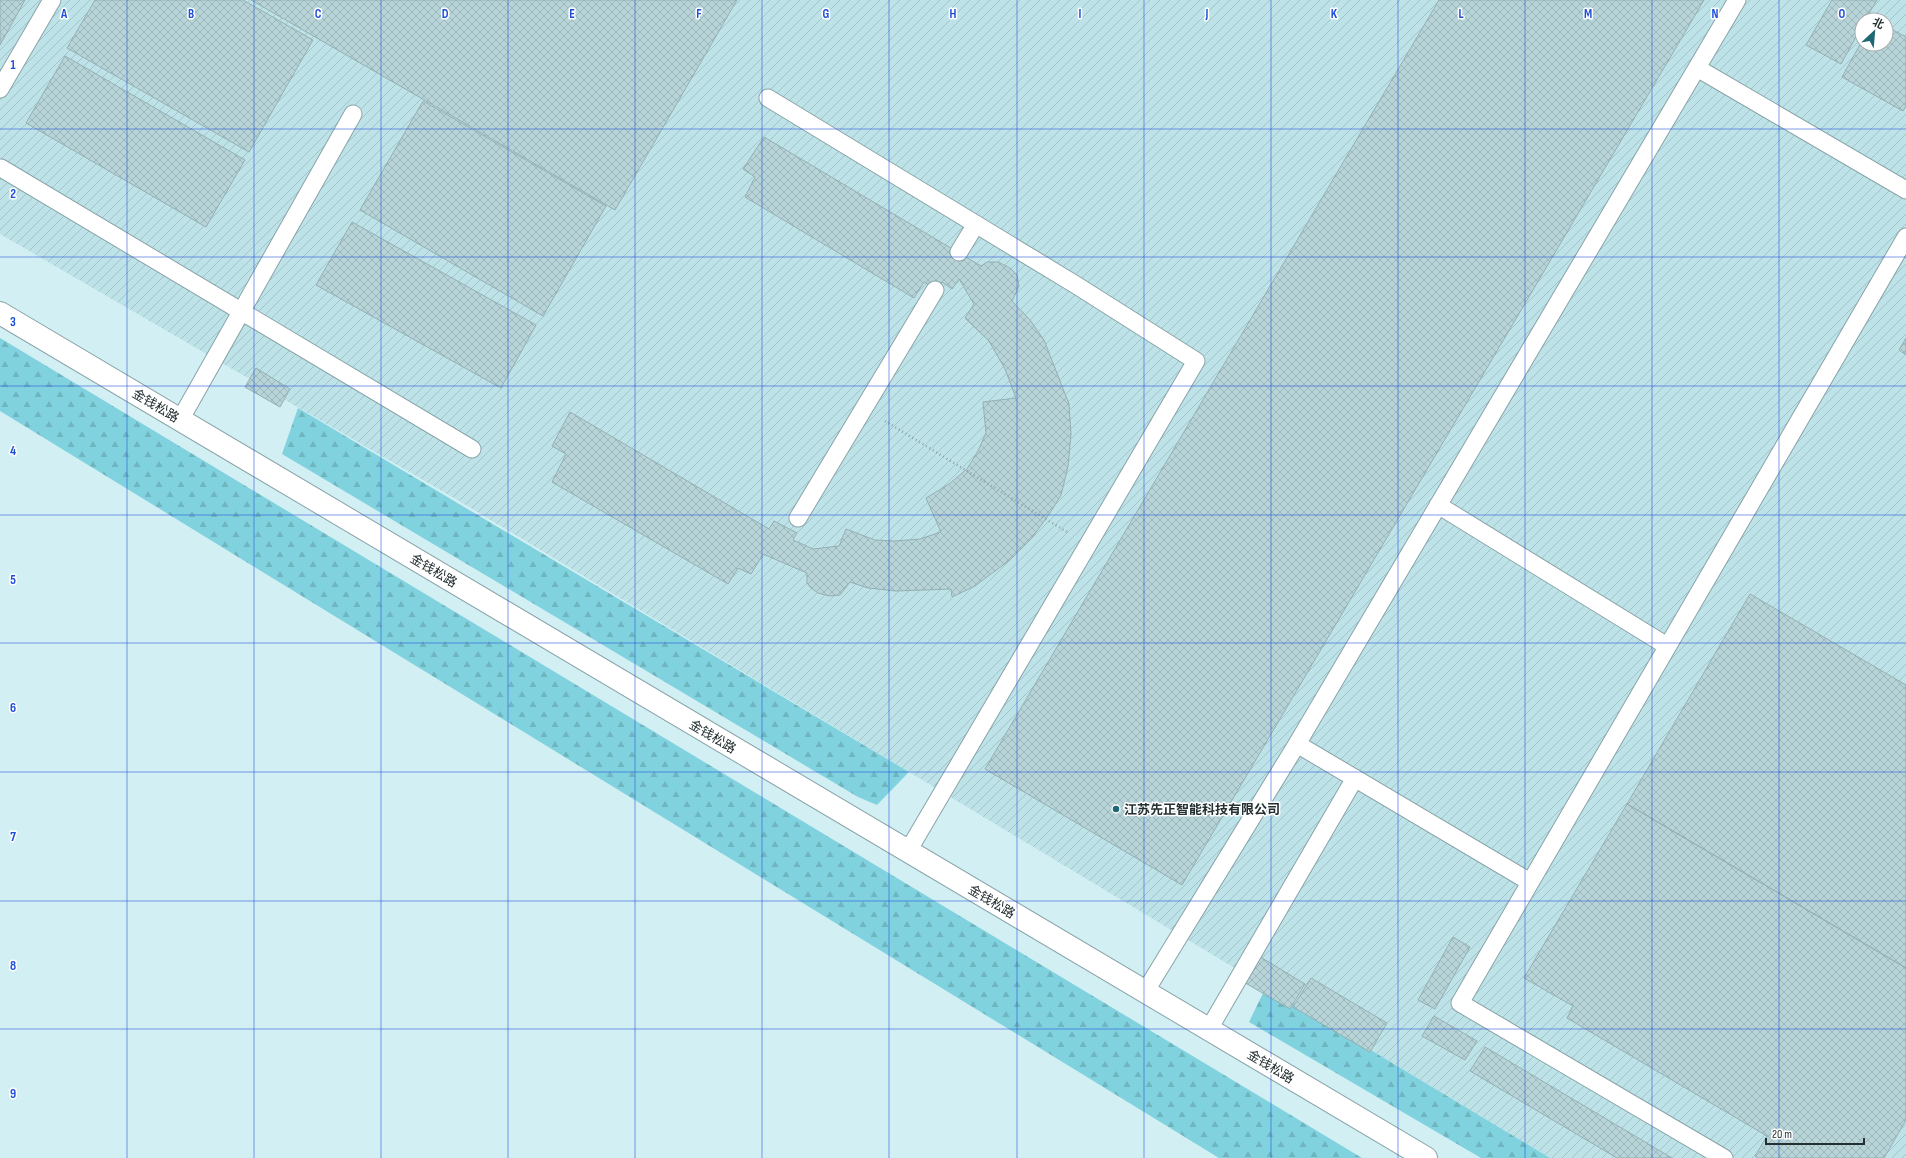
<svg xmlns="http://www.w3.org/2000/svg" width="1906" height="1158" font-family="'Sofia Sans Condensed','Noto Sans SC',sans-serif">
	<style>
		.industrial { fill: url(#industrial-furrows); fill-rule: evenodd }
		.forest { fill: url(#forest-firs) }
		.building { fill: url(#building-cross-hatch); stroke: #93afb3 }
		.lines { fill: none; stroke-linecap: round; stroke-linejoin: round }
		.service-casing { stroke: #89a4a9; stroke-width: 19 }
		.minor-casing { stroke: #89a4a9; stroke-width: 24 }
		.path { stroke: #8da3a7; stroke-width: 2.5; stroke-dasharray: 1 3; stroke-linecap: butt }
		.service { stroke: #fff; stroke-width: 17 }
		.minor { stroke: #fff; stroke-width: 22 }
		.grid { fill: none; stroke: #1d4ed8; stroke-width: 1; stroke-opacity: 0.55 }
		.poi-dot { fill: #1d6872; stroke: #fff; stroke-width: 1.5 }
		.labels { text-anchor: middle; stroke-width: 3; stroke-linejoin: round; paint-order: stroke }
		.street-label { font-size: 13px; fill: #242f31; stroke: #fff }
		.poi-label { font-size: 13px; font-weight: bold; fill: #242f31; stroke: #fff; text-anchor: start }
		.grid-label { font-size: 13px; text-anchor: middle; font-weight: bold; fill: #1d4ed8; stroke: #fff; stroke-width: 3; stroke-linejoin: round; paint-order: stroke }
	</style>
	<defs>
		<pattern id="industrial-furrows" width="10" height="10" patternUnits="userSpaceOnUse"><rect width="10" height="10" fill="#bde3e8"/><path d="M-1 1l2-2M0 10L10 0M9 11l2-2" fill="none" stroke="#a2c3c7"/></pattern>
		<pattern id="forest-firs" width="22" height="20" patternUnits="userSpaceOnUse"><rect width="22" height="20" fill="#80d2de"/><path d="M5 1l3.5 6h-7zM16 11l3.5 6h-7z" fill="#6eb5bf"/></pattern>
		<pattern id="building-cross-hatch" width="8" height="8" patternUnits="userSpaceOnUse"><rect width="8" height="8" fill="#b7d4d8"/><path d="M0 0l8 8M0 8l8-8" fill="none" stroke="#9db6ba"/></pattern>
	</defs>
	<rect width="100%" height="100%" fill="#d2eff4"/>
	<path class="industrial" d="M0 0H1906V1158H1550L454 498 0 234ZM1862 20H1886V44H1862Z"/>
	<path class="forest" d="M0 338 1362 1158H1219L0 411Z
		M298 408 909 772 877 805 858 797 282 454Z
		M1266 987 1550 1158H1481L1249 1022Z"/>
	<path class="building" d="M0 0H25L0 45Z
		M95 0H243L313 40 249 152 67 48Z
		M251 0H737L615 210Z
		M1439 0H1704L1182 885 985 769Z
		M1832 0H1877L1865 20H1862V26L1841 64 1806 45Z
		M1886 26 1906 37V106L1903 111 1842 77 1862 41V44H1886Z
		M65 56 245 160 206 227 26 123Z
		M423 101 606 206 543 316 360 210Z
		M764 137 981 266 987 262H998L1010 268 1017 275 1019 286 1012 301 1030 320 1044 340 1069 404 1071 434 1068 467 1061 495 1050 513 1031 539 1011 559 975 586 952 597 951 589 896 591 868 588 850 582 840 595 829 596 818 593 811 588 807 583V573L763 554 751 574 738 568 728 584 552 482 566 454 552 446 570 412 769 529 774 521 797 533 793 540 813 549 839 546 846 529 875 540 895 541 920 539 941 532 926 498 949 484 967 469 978 451 986 433 983 402 1016 398 1005 369 989 341 965 318 974 304 959 279 952 289 942 282 937 289 924 282 914 298 745 197 755 177 743 169Z
		M352 222 536 325 501 388 316 285Z
		M1906 338V355L1899 350Z
		M256 368 290 389 280 407 245 387Z
		M1750 594 1906 685V968L1627 804Z
		M1627 804 1906 968V1120L1884 1158H1758L1755 1156 1767 1136 1567 1018 1573 1006 1524 978Z
		M1453 937 1470 947 1435 1009 1418 1000Z
		M1257 955 1305 984 1290 1009 1242 981Z
		M1311 978 1387 1023 1370 1052 1293 1007Z
		M1434 1016 1477 1041 1465 1060 1422 1036Z
		M1485 1047 1672 1158H1617L1470 1071Z"/>
	<g class="lines">
		<g class="service-casing">
			<path id="service" d="M1697 68 1906 190
				M0 89 52 0
				M768 98 1076 285 1196 361 908 851
				M1 168 472 449
				M959 252 976 224
				M180 420 353 114
				M1438 505 1667 646
				M798 518 935 290
				M1297 744 1530 882
				M1145 992 1297 744 1737 0
				M1209 1029 1355 778
				M1724 1158 1460 1003 1906 237"/>
		</g>
		<g class="minor-casing">
			<path id="minor" d="M0 313 1426 1158"/>
		</g>
		<path class="path" d="M885 421 1067 532"/>
		<use href="#service" class="service"/>
		<use href="#minor" class="minor"/>
	</g>
	<path class="grid" d="M127 0V1158M254 0V1158M381 0V1158M508 0V1158M635 0V1158M762 0V1158M889 0V1158M1017 0V1158M1144 0V1158M1271 0V1158M1398 0V1158M1525 0V1158M1652 0V1158M1779 0V1158M0 129H1906M0 257H1906M0 386H1906M0 515H1906M0 643H1906M0 772H1906M0 901H1906M0 1029H1906"/>
	<circle class="poi-dot" cx="1116" cy="809" r="4"/>
	<g class="labels">
		<g class="street-label">
			<text transform="translate(156 405) rotate(31)" y="5">金钱松路</text>
			<text transform="translate(434 570) rotate(31)" y="5">金钱松路</text>
			<text transform="translate(713 736) rotate(31)" y="5">金钱松路</text>
			<text transform="translate(992 901) rotate(31)" y="5">金钱松路</text>
			<text transform="translate(1271 1066) rotate(31)" y="5">金钱松路</text>
		</g>
		<g class="poi-label">
			<text x="1124" y="814">江苏先正智能科技有限公司</text>
		</g>
	</g>
	<g class="grid-label">
		<text x="64" y="18">A</text>
		<text x="191" y="18">B</text>
		<text x="318" y="18">C</text>
		<text x="445" y="18">D</text>
		<text x="572" y="18">E</text>
		<text x="699" y="18">F</text>
		<text x="826" y="18">G</text>
		<text x="953" y="18">H</text>
		<text x="1080" y="18">I</text>
		<text x="1207" y="18">J</text>
		<text x="1334" y="18">K</text>
		<text x="1461" y="18">L</text>
		<text x="1588" y="18">M</text>
		<text x="1715" y="18">N</text>
		<text x="1842" y="18">O</text>
		<text x="13" y="69">1</text>
		<text x="13" y="198">2</text>
		<text x="13" y="326">3</text>
		<text x="13" y="455">4</text>
		<text x="13" y="584">5</text>
		<text x="13" y="712">6</text>
		<text x="13" y="841">7</text>
		<text x="13" y="970">8</text>
		<text x="13" y="1098">9</text>
	</g>
	<g transform="translate(1874 32) rotate(26)"><circle r="19" fill="#ffffff" stroke="#a7acad"/>
	<path d="M0-3L7 15L0 10L-7 15Z" fill="#1d6872"/>
	<text y="-6" font-size="11" font-weight="bold" text-anchor="middle" fill="#242f31">北</text>
	</g>
	<path d="M1766 1138v6h98v-6" fill="none" stroke="#242f31" stroke-width="2"/>
	<text x="1772" y="1138" font-size="12" fill="#242f31" stroke="#ffffff" stroke-width="3" paint-order="stroke">20 m</text>
</svg>
